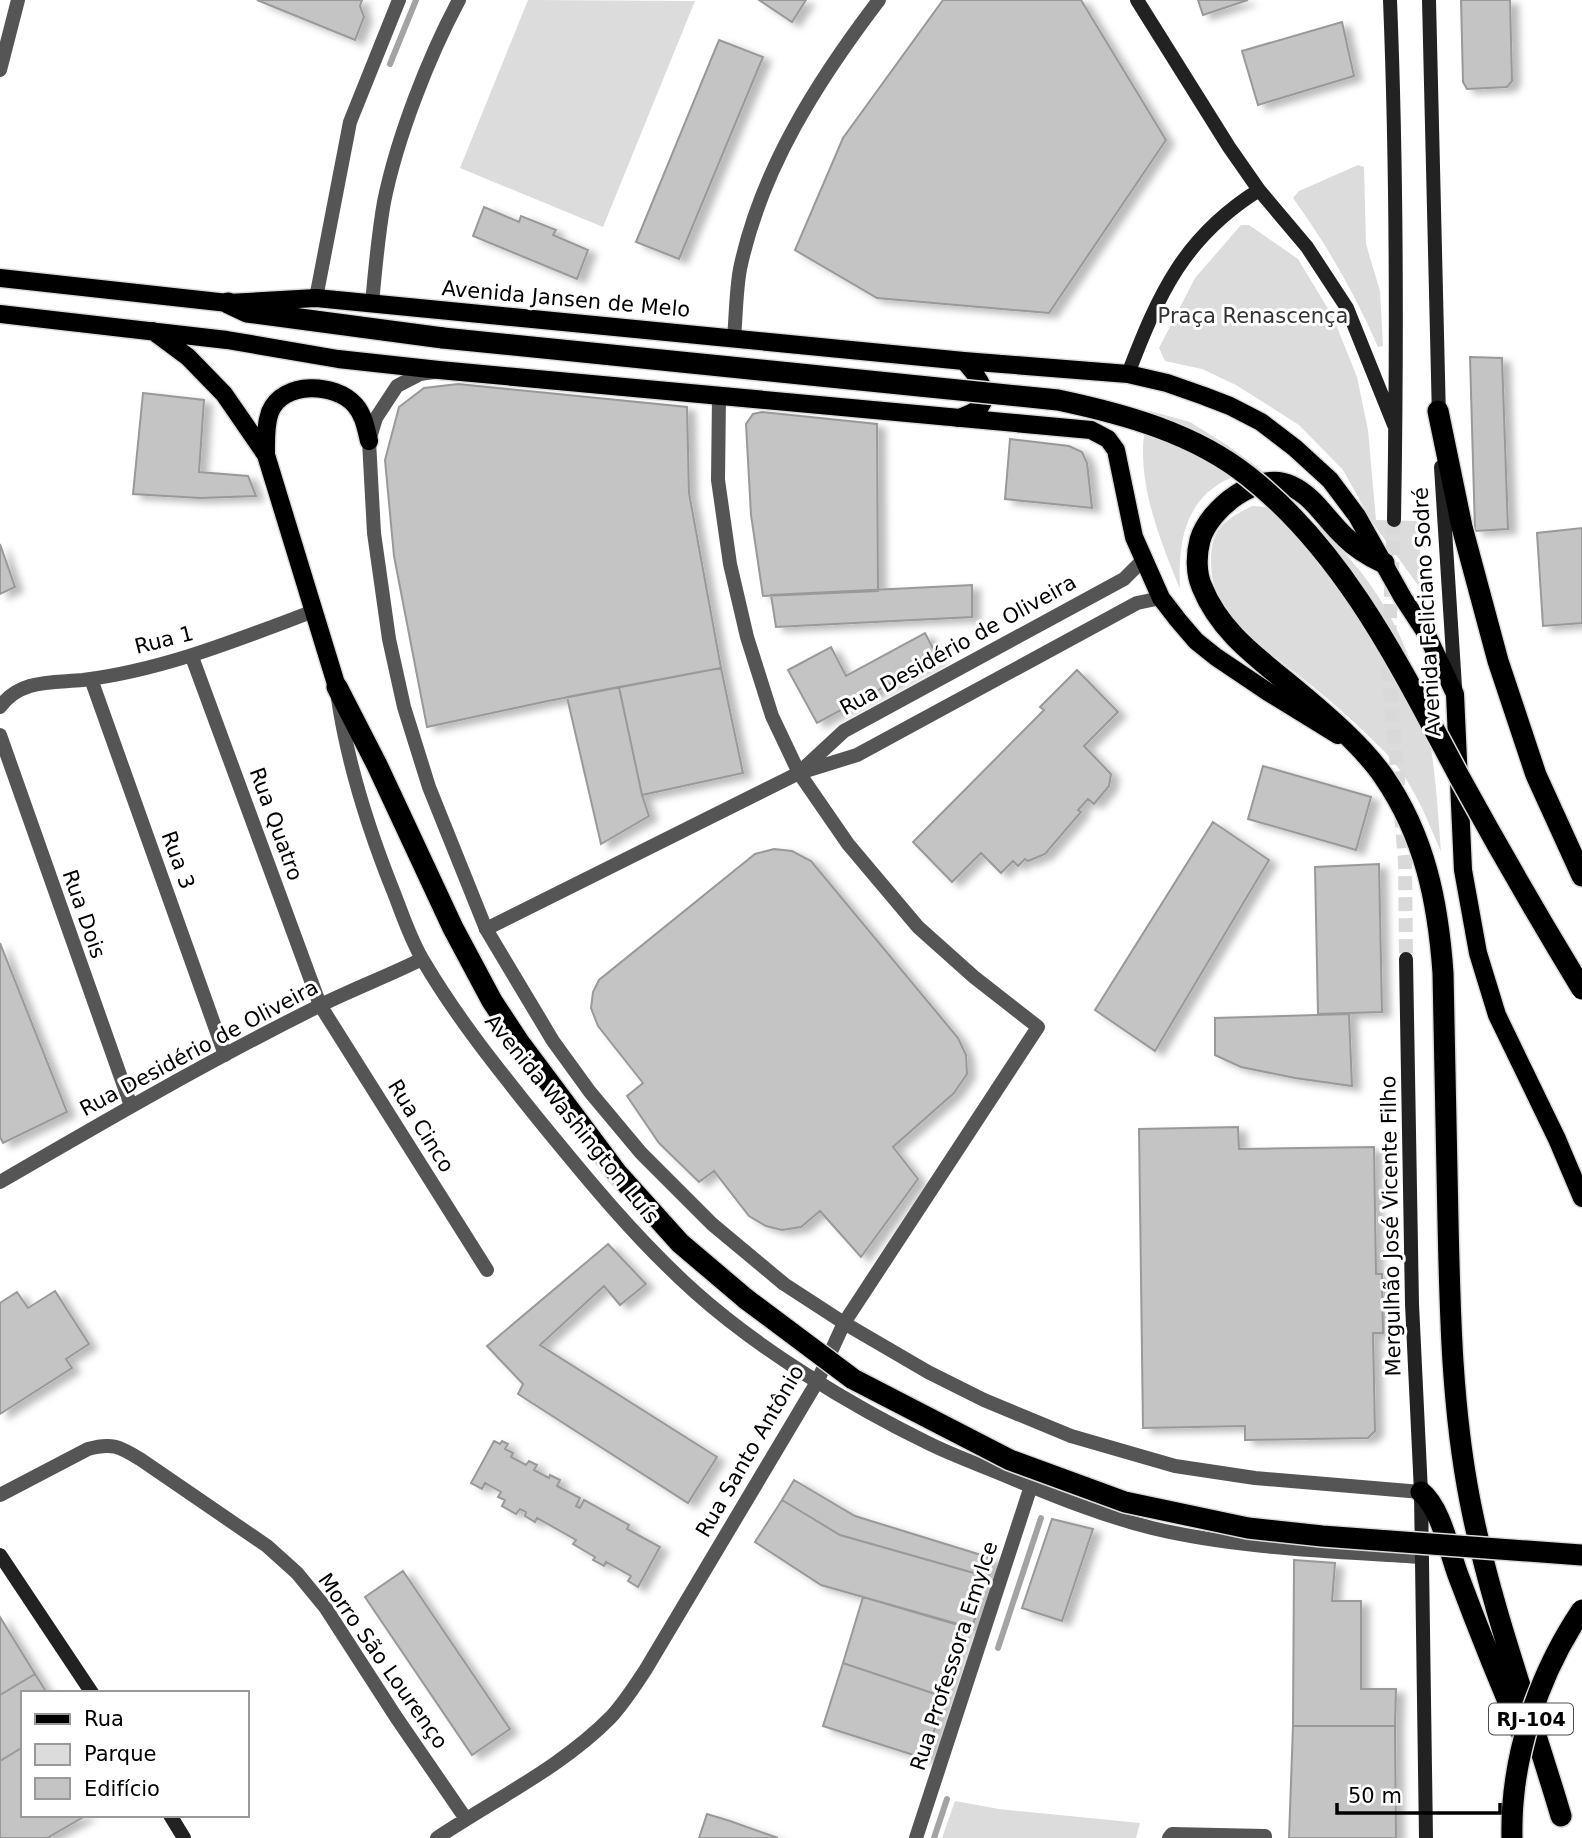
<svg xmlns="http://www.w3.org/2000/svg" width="1582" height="1838" font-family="'DejaVu Sans',sans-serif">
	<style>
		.green { fill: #dcdcdc }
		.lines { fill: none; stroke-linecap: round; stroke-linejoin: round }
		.stream { stroke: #a3a3a3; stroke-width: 6 }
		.building { fill: #c4c4c4; stroke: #999; stroke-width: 2; filter: url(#shadow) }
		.secondary-tunnel { stroke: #d9d9d9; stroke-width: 14; stroke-dasharray: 14 7; stroke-linecap: butt }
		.primary-casing { stroke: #dbdbdb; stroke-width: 21 }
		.motorway-casing { stroke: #dbdbdb; stroke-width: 24 }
		.minor { stroke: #555; stroke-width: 14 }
		.tertiary { stroke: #555; stroke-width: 14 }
		.secondary { stroke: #222; stroke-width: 14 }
		.primary { stroke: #000; stroke-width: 18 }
		.motorway { stroke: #000; stroke-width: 21 }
		.motorway-bridge-casing { stroke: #dbdbdb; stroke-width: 24; stroke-linecap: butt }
		.motorway-bridge { stroke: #000; stroke-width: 21 }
		.labels { text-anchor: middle; stroke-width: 6; stroke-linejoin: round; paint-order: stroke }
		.shield { fill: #fff; stroke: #4c4c4c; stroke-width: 2 }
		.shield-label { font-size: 19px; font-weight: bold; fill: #000 }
		.street-label { font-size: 21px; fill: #000; stroke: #fff }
		.park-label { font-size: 21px; fill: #333; stroke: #fff }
	</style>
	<defs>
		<filter id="shadow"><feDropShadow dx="8" dy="4.5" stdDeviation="3.5" flood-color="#0004"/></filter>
	</defs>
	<rect width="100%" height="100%" fill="#fff"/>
	<path class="green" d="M528 0 695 1 603 227 460 168Z
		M1358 165 1364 167 1366 244 1380 291 1383 346 1378 347C1355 294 1327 245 1293 198L1299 191Z
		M1241 225H1249L1298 259 1333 317 1357 377 1368 430 1376 520 1418 521 1423 592 1372 522 1343 470 1299 425 1236 385 1202 369 1165 361 1159 348 1195 278Z
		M1150 411 1190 422 1227 445 1264 472C1252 474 1237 475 1226 480 1183 502 1178 546 1180 589 1162 545 1142 496 1143 448 1143 436 1147 423 1150 411Z
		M1252 506C1304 509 1318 522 1350 559 1427 648 1433 741 1441 852 1426 816 1412 780 1384 751 1363 730 1340 709 1317 690 1276 654 1209 622 1211 560 1211 528 1226 519 1252 506Z
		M955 1801 999 1809 1140 1823 1136 1838H942Z"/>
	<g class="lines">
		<path class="stream" d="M390 64 416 0
			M998 1648 1041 1518
			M934 1838 947 1799"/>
	</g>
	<path class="building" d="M257 0H362L360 6 364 17 355 40Z
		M759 0H806L792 22Z
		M943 0H1081L1166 140 1049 313 877 298 795 250 843 138Z
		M1198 0H1248L1203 15Z
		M1461 0H1510L1512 81 1507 87 1467 89 1463 82Z
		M1342 22 1354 76 1258 105 1242 51Z
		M719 40 763 57 679 259 636 242Z
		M484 207 519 222 521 216 556 230 553 235 588 250 577 279 473 236Z
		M1470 357 1502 358 1508 529 1475 531Z
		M458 384 687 407 689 493 721 668 548 701 427 727 394 556 385 460 399 407 424 388Z
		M143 393 204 400 199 472 248 476 256 496 200 498 133 494Z
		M762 412 877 424 878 591 763 596 751 515 746 424 753 414Z
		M1010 439 1069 446 1082 452 1087 463 1092 508 1005 499Z
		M1582 528V623L1543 626 1537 533Z
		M0 544 15 587 0 594Z
		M972 585V617L776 627 771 595Z
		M925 633 938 658 817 723 788 670 831 647 846 676Z
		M721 668 743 773 642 795 619 687Z
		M1077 670 1118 712 1084 746 1111 774 1109 786 1094 804 1088 799 1078 810 1081 812 1045 854 1028 861 1025 859 1018 866 1013 861 1001 873 981 853 952 882 913 842 1044 710 1040 707Z
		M619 687 642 795 649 816 601 844 567 697Z
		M1263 766 1371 797 1356 850 1248 819Z
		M1213 822 1269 860 1155 1051 1095 1010Z
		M774 849 792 851 811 861 958 1038 966 1055 967 1074 954 1093 893 1147 918 1179 861 1257 820 1211 801 1227 782 1230 766 1226 749 1216 714 1171 699 1182 659 1143 627 1096 643 1083 598 1026 591 1008 593 992 599 980 755 854Z
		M1379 864 1382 1012 1318 1014 1315 867Z
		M0 943 67 1112 3 1143 0 1137Z
		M1349 1014 1352 1086 1295 1078 1241 1067 1215 1055V1018Z
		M1238 1127 1239 1149 1374 1147 1376 1274H1382L1383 1333H1373L1375 1431 1368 1438 1245 1440V1426L1143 1428 1139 1129Z
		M608 1244 646 1284 620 1305 604 1286 540 1345 717 1457 688 1503 518 1394 523 1384 487 1346Z
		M55 1291 89 1344 66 1359 72 1368 0 1414V1303L17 1292 28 1308Z
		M494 1441 500 1444 502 1441 508 1444 505 1449 513 1453 511 1457 526 1465 529 1461 537 1465 534 1470 549 1478 550 1475 560 1480 557 1486 580 1498 576 1506 580 1508 584 1500 629 1525 627 1529 660 1547 638 1587 628 1581 631 1576 606 1562 604 1566 593 1560 595 1557 573 1544 576 1540 537 1518 535 1522 525 1516 526 1512 520 1509 516 1514 502 1506 505 1500 498 1497 501 1492 485 1483 482 1489 471 1483Z
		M794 1480 855 1516 994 1559 988 1577 840 1535 782 1500Z
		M782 1500 840 1535 988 1577 972 1628 821 1585 755 1542Z
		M1052 1519 1093 1529 1062 1621 1022 1608Z
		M1294 1560 1335 1563 1332 1601H1361V1689H1396L1395 1726H1293Z
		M403 1571 510 1729 472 1755 365 1597Z
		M863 1597 965 1627 944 1697 843 1663Z
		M0 1617 35 1674 0 1695Z
		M843 1663 944 1697 926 1759 823 1726Z
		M35 1674 47 1693H23V1747L0 1761V1695Z
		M1293 1726H1395L1396 1838H1289Z
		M23 1747V1815H87L47 1838H0V1761Z
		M707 1814 730 1821 778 1838H699Z"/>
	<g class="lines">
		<path class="secondary-tunnel" d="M1394 520 1388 666 1405 861 1406 959"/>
		<g class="primary-casing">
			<path id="primary" d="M0 278 228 303 316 298 964 361 1128 374 1167 383 1204 396 1230 406 1261 422 1295 448 1330 480 1357 516 1403 598 1426 633 1455 694 1463 870 1478 953 1497 1015 1557 1139 1582 1198
				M0 314 227 340 338 359 439 370 1091 430 1108 439 1116 450 1134 537 1161 598 1178 620 1196 641 1216 657 1268 692 1338 735
				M153 331 188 357 224 394 266 455 337 687
				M958 418C998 406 986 385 964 361
				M266 455C266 441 265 426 270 412 283 380 336 383 355 405 364 415 366 429 369 441"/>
		</g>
		<g class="motorway-casing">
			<path id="motorway" d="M228 303 247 312 443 338
				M1438 411 1462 527 1498 661 1536 775 1582 876
				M1384 563C1369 556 1356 548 1345 537 1326 520 1315 497 1291 486 1257 470 1209 509 1200 540 1196 555 1196 574 1202 587 1220 632 1258 658 1294 688 1323 712 1363 746 1384 777 1425 837 1438 902 1443 973 1444 1055 1446 1138 1448 1221 1450 1315 1452 1409 1470 1501 1491 1609 1530 1711 1561 1816
				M337 687 377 765 453 928 492 1001 519 1042 617 1173 680 1243 746 1299
				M1421 1492C1441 1508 1449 1551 1458 1575 1479 1631 1501 1686 1525 1741"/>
		</g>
		<path class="minor" d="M192 657 320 1005 487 1270
			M91 679 225 1055
			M0 707C20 679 52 683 83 680 164 670 239 639 314 611
			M0 735 131 1106
			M803 769 844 731 1124 579 1143 560
			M486 929 799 773 857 755 1137 603 1161 598
			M0 1495 88 1449C112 1442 120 1447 140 1459L267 1546 297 1573 325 1607 396 1717 466 1819
			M437 1838C495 1799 562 1767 611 1717 624 1703 635 1686 646 1669L817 1382 844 1323 1038 1027 974 977 918 927 848 844 799 773 772 716 747 637 730 564 718 480 719 396
			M916 1838 1031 1486
			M1169 1838 1172 1834 1265 1836V1838"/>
		<path class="tertiary" d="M0 70 18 0
			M316 298 350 122 399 0
			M372 304C375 270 378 236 384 202 397 138 428 58 459 0
			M734 338C736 315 736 291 740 269 761 169 818 80 879 0
			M433 372 420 374 397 386 376 418 369 441 374 533 389 639 404 707 429 787 486 929 553 1041 590 1092 641 1153 712 1224 784 1284 844 1323 928 1372 984 1400 1071 1436 1175 1466 1255 1478 1421 1492
			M338 699C348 765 369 831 394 893 403 916 411 941 424 962 457 1018 498 1069 539 1120 588 1180 637 1240 695 1292 760 1350 850 1405 928 1443 954 1456 983 1466 1011 1478 1057 1497 1104 1516 1152 1528 1239 1549 1332 1551 1421 1557
			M0 1182C105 1121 210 1060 319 1006 353 989 388 976 422 959"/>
		<path class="secondary" d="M1137 0 1229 147 1259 190 1307 247 1347 308 1394 425
			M1390 0C1397 174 1397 347 1394 520
			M1429 0 1439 418
			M1128 374C1159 293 1184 237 1259 190
			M1441 467 1455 687
			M1406 959 1412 1304 1421 1492 1426 1838
			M0 1555 92 1693
			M170 1815 184 1838"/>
		<use href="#primary" class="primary"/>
		<use href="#motorway" class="motorway"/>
		<g class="motorway-bridge-casing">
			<path id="motorway-bridge" d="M443 338 1058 400C1124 414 1194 433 1248 476 1346 553 1402 670 1460 778 1499 849 1540 920 1582 989
				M746 1299 853 1379 1010 1460 1125 1502 1248 1528 1322 1536 1582 1555
				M1512 1838C1510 1759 1538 1675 1582 1610"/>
		</g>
		<use href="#motorway-bridge" class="motorway-bridge"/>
	</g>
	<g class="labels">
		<rect class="shield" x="1489" y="1703.5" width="84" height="31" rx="5"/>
		<g class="shield-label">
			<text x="1531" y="1726">RJ-104</text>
		</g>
		<g class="street-label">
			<text transform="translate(566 299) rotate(5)" y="7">Avenida Jansen de Melo</text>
			<text transform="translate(1427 612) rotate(-93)" y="7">Avenida Feliciano Sodré</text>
			<text transform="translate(164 640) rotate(-14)" y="7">Rua 1</text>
			<text transform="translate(958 645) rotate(-29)" y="7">Rua Desidério de Oliveira</text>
			<text transform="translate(276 824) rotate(70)" y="7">Rua Quatro</text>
			<text transform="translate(178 860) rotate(70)" y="7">Rua 3</text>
			<text transform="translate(84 914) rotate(71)" y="7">Rua Dois</text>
			<text transform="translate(199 1048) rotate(-28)" y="7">Rua Desidério de Oliveira</text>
			<text transform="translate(572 1119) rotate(51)" y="7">Avenida Washington Luís</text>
			<text transform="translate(421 1126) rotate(58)" y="7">Rua Cinco</text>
			<text transform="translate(1391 1226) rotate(-91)" y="7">Mergulhão José Vicente Filho</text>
			<text transform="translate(750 1451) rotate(-60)" y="7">Rua Santo Antônio</text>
			<text transform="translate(954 1656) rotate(-72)" y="7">Rua Professora Emylce</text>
			<text transform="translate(383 1661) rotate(55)" y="7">Morro São Lourenço</text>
		</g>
		<g class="park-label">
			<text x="1253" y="323">Praça Renascença</text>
		</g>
	</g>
	<rect x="21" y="1691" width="228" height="126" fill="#ffffff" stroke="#999999" stroke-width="2"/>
	<rect x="35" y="1714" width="35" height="10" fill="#000000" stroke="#999999" stroke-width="2"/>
	<text x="84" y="1726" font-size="21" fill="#000000">Rua</text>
	<rect x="35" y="1744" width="35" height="21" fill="#dcdcdc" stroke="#999999" stroke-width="2"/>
	<text x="84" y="1761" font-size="21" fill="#000000">Parque</text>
	<rect x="35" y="1778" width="35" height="21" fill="#c4c4c4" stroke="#999999" stroke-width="2"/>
	<text x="84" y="1796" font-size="21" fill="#000000">Edifício</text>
	<path d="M1337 1803v10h163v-10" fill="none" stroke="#000000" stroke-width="3.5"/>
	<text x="1348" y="1803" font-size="21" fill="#000000" stroke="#ffffff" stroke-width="5" paint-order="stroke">50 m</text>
</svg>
